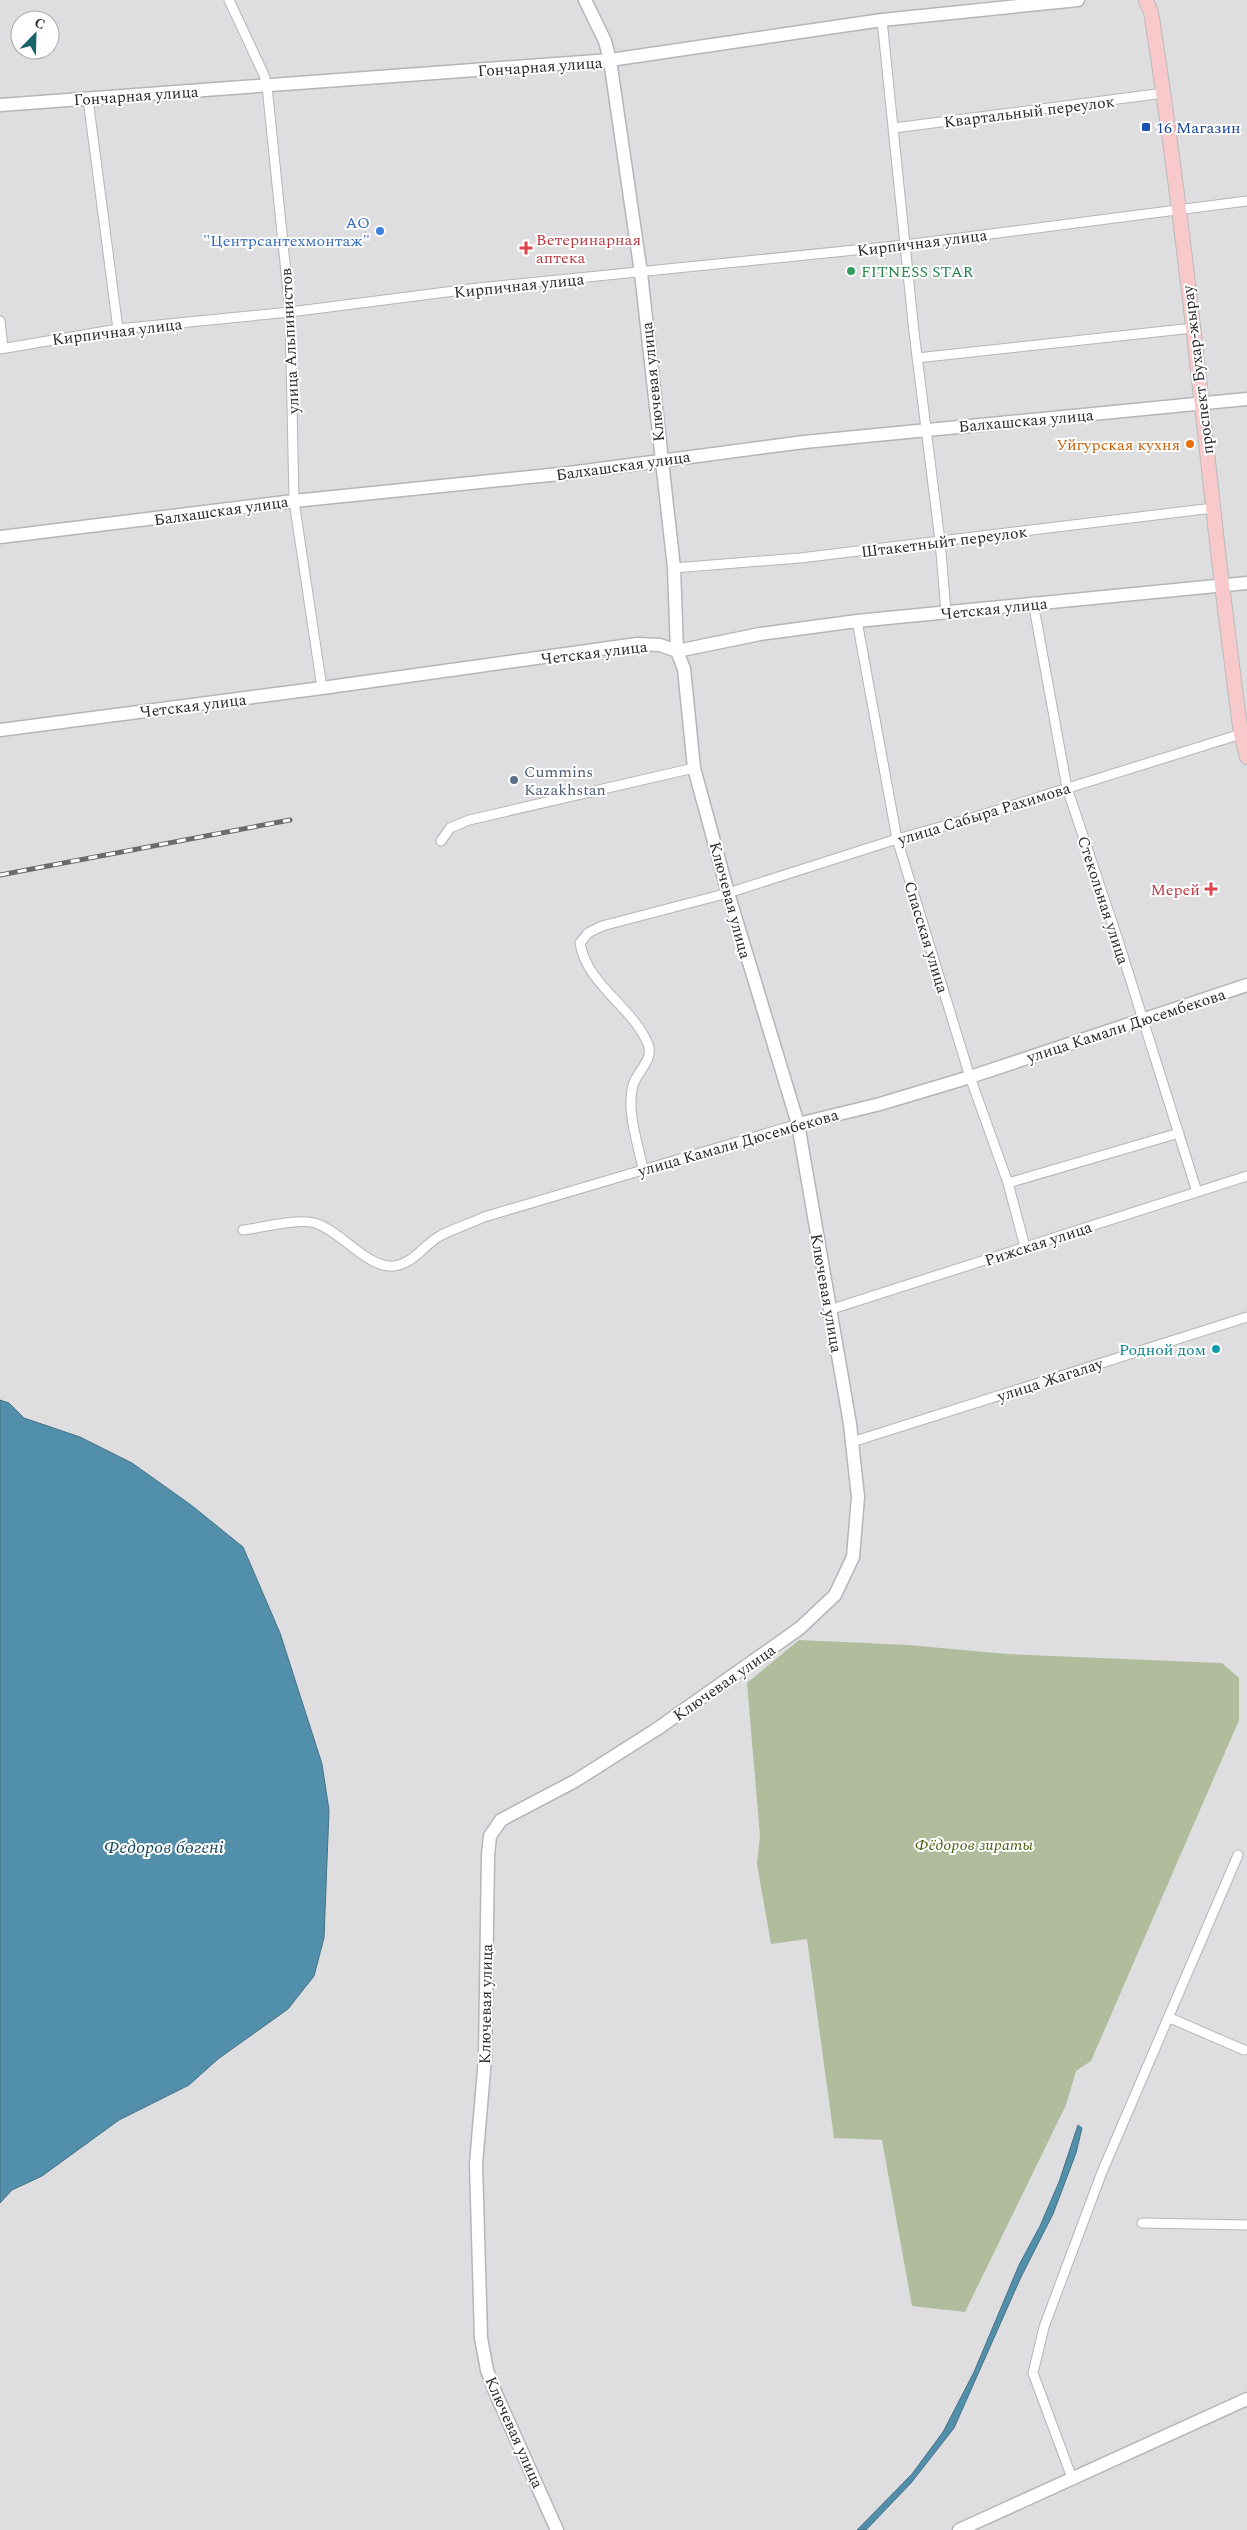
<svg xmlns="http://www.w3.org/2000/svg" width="1247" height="2530" font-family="Spectral,serif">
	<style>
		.green { fill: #b0bc9b }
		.water { fill: #528fab; stroke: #467184 }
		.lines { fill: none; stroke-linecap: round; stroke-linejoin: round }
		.street-casing { stroke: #b5b5b7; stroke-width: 11 }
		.secondary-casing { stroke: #b5b5b7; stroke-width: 15 }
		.primary-casing { stroke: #bbb; stroke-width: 16 }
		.street { stroke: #fff; stroke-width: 9 }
		.secondary { stroke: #fff; stroke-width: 12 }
		.primary { stroke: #f7c9ca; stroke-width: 14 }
		.rail-casing { stroke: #6b6b6b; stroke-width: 5 }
		.rail { stroke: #fff; stroke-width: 3; stroke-dasharray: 9; stroke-linecap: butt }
		.transit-dot { fill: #1a4fb4; stroke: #fff; stroke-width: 2 }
		.shop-dot { fill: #3f7fe0; stroke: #fff; stroke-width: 2 }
		.health-dot { fill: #e0444e; stroke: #fff; stroke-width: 2 }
		.leisure-dot { fill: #2e9e5b; stroke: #fff; stroke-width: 2 }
		.food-dot { fill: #e8710a; stroke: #fff; stroke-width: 2 }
		.service-dot { fill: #5c6f8a; stroke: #fff; stroke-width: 2 }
		.culture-dot { fill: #0f9aa8; stroke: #fff; stroke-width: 2 }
		.labels { text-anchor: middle; stroke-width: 4; stroke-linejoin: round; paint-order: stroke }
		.street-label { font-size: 16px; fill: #2a2a2a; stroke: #fff }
		.transit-label { font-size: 16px; fill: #164399; stroke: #fff; text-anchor: start }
		.shop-label { font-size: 16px; fill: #366cbe; stroke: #fff; text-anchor: end }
		.health-label { font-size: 16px; fill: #be3a42; stroke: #fff; text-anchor: start }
		.leisure-label { font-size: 16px; fill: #27864d; stroke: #fff; text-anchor: start }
		.food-label { font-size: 16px; fill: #c56008; stroke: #fff; text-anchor: end }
		.service-label { font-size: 16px; fill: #4e5e75; stroke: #fff; text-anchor: start }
		.culture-label { font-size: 16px; fill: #0d838f; stroke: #fff; text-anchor: end }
		.park-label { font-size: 16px; font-style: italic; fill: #4b600f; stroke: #fff }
		.water-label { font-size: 18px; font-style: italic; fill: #16495e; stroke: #fff }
	</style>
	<rect width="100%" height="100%" fill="#dedee0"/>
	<path class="green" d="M799 1640 908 1645 1007 1654 1222 1663 1239 1678V1720L1091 2061 1076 2071 1066 2105 965 2312 912 2306 882 2140 834 2138 807 1939 771 1944 757 1864 760 1836 747 1683Z"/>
	<path class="water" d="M0 1400 9 1403 24 1418 80 1437 132 1463 191 1505 243 1547 280 1633 322 1764 329 1810 324 1938 314 1976 288 2009 218 2059 189 2085 119 2120 42 2176 12 2190 0 2203Z
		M1078 2125 1082 2128 1076 2153 1053 2214 1021 2277 954 2428 911 2483 866 2530H857L912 2474 943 2432 974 2372 1019 2265 1040 2226 1059 2182Z"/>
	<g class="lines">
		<g class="street-casing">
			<path id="street" d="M229 0 264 75 267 86 290 312 294 501 322 688
				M882 20 914 332 940 541 946 612
				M88 99 118 329
				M894 128 1164 93
				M0 321 3 348
				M0 349 118 329 290 312 478 288 905 245 1247 201
				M917 358 1193 328
				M674 568 800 558 1213 508
				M1033 602 1067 788 1118 940 1197 1192
				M857 621 897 839 970 1077 1008 1183 1025 1247
				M441 841 450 828 469 820 694 768
				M643 1169C638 1144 626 1110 633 1085 638 1070 654 1060 648 1044 632 1006 587 985 580 943L588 933 602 926 728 893 897 839 969 819 1241 734
				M1008 1183 1179 1133
				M243 1230C262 1228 298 1218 315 1223 341 1231 368 1269 394 1266 414 1263 422 1247 438 1237 452 1229 469 1224 484 1217L798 1124
				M829 1310 1247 1176
				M852 1442 1247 1317
				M1170 2018 1244 2050
				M1142 2223 1247 2225
				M1072 2478 1033 2373 1044 2327 1102 2172 1238 1855"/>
		</g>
		<g class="secondary-casing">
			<path id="secondary" d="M0 105 610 60 882 20 1078 0
				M0 537 294 501 569 473 804 442 1247 399
				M0 730 322 688 637 644 660 645 677 651 760 634 857 621 1247 583
				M798 1124 880 1104 970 1077 1247 985
				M557 2530 496 2394 487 2370 481 2338 476 2164 485 2058 488 1855 490 1836 501 1820 575 1781 657 1729 800 1628 835 1595 853 1557 858 1497 850 1424 798 1124 728 893 694 768 684 669 677 651 674 568 641 273 610 60 605 41 585 0
				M959 2530 1247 2399"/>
		</g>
		<g class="primary-casing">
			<path id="primary" d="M1146 0 1151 12C1177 176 1195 341 1213 506 1221 582 1231 658 1241 734L1247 757"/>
		</g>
		<use href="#street" class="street"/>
		<use href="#secondary" class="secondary"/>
		<use href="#primary" class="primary"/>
		<g class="rail-casing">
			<path id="rail" d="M0 875 290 820"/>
		</g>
		<use href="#rail" class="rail"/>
	</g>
	<rect class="transit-dot" x="1141" y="122" width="10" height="10" rx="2.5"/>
	<circle class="shop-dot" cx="380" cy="231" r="5"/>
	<g class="health-dot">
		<path d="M523.5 240.5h5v5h5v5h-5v5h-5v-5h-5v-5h5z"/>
		<path d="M1208.5 881.5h5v5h5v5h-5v5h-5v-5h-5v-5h5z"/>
	</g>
	<circle class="leisure-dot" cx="851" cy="271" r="5"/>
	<circle class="food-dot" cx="1190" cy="444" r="5"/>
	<circle class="service-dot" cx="514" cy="780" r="5"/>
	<circle class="culture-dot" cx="1216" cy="1349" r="5"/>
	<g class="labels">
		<g class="street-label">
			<text transform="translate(540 66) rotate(-4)" y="6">Гончарная улица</text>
			<text transform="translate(136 95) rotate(-4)" y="6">Гончарная улица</text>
			<text transform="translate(1029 111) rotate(-7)" y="6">Квартальный переулок</text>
			<text transform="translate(922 242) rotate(-7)" y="6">Кирпичная улица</text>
			<text transform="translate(519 285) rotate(-6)" y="6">Кирпичная улица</text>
			<text transform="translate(117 331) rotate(-7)" y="6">Кирпичная улица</text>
			<text transform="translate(289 341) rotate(-93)" y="6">улица Альпинистов</text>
			<text transform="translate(1197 370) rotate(-97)" y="6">проспект Бухар-жырау</text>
			<text transform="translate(652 382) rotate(-96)" y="6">Ключевая улица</text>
			<text transform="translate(1026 420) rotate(-5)" y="6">Балхашская улица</text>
			<text transform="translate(623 465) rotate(-8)" y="6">Балхашская улица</text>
			<text transform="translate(221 510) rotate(-8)" y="6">Балхашская улица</text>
			<text transform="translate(944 541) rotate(-7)" y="6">Штакетныйт переулок</text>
			<text transform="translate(994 608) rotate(-6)" y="6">Четская улица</text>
			<text transform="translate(594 652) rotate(-7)" y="6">Четская улица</text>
			<text transform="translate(193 705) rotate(-7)" y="6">Четская улица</text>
			<text transform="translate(984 813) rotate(-17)" y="6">улица Сабыра Рахимова</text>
			<text transform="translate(731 900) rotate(75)" y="6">Ключевая улица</text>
			<text transform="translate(1104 900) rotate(72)" y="6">Стекольная улица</text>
			<text transform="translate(927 937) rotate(73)" y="6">Спасская улица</text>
			<text transform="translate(1126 1025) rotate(-18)" y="6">улица Камали Дюсембекова</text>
			<text transform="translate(738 1142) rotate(-16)" y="6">улица Камали Дюсембекова</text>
			<text transform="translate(1038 1243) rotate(-18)" y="6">Рижская улица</text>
			<text transform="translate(827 1293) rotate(80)" y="6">Ключевая улица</text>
			<text transform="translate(1050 1379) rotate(-18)" y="6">улица Жагалау</text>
			<text transform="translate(724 1682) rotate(-35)" y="6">Ключевая улица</text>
			<text transform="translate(485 2004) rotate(-89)" y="6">Ключевая улица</text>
			<text transform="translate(515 2432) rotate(66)" y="6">Ключевая улица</text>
		</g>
		<g class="transit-label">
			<text x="1156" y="133">16 Магазин</text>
		</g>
		<g class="shop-label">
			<text x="370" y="228">АО<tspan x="370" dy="18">"Центрсантехмонтаж"</tspan></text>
		</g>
		<g class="health-label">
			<text x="536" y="245">Ветеринарная<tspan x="536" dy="18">аптека</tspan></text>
			<text x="1200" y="895" text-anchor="end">Мерей</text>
		</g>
		<g class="leisure-label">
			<text x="861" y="277">FITNESS STAR</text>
		</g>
		<g class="food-label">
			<text x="1180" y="450">Уйгурская кухня</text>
		</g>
		<g class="service-label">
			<text x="524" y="777">Cummins<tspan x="524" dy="18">Kazakhstan</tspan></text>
		</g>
		<g class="culture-label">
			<text x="1206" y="1355">Родной дом</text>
		</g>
		<g class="park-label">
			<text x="974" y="1850">Фёдоров зираты</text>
		</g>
		<g class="water-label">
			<text x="164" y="1853">Федоров бөгені</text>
		</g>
	</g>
	<g transform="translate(35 35) rotate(23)"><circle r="24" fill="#ffffff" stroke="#aaaaaa"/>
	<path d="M0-4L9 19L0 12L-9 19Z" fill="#17656b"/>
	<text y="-8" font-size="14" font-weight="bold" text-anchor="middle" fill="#2a2a2a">С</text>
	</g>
</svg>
